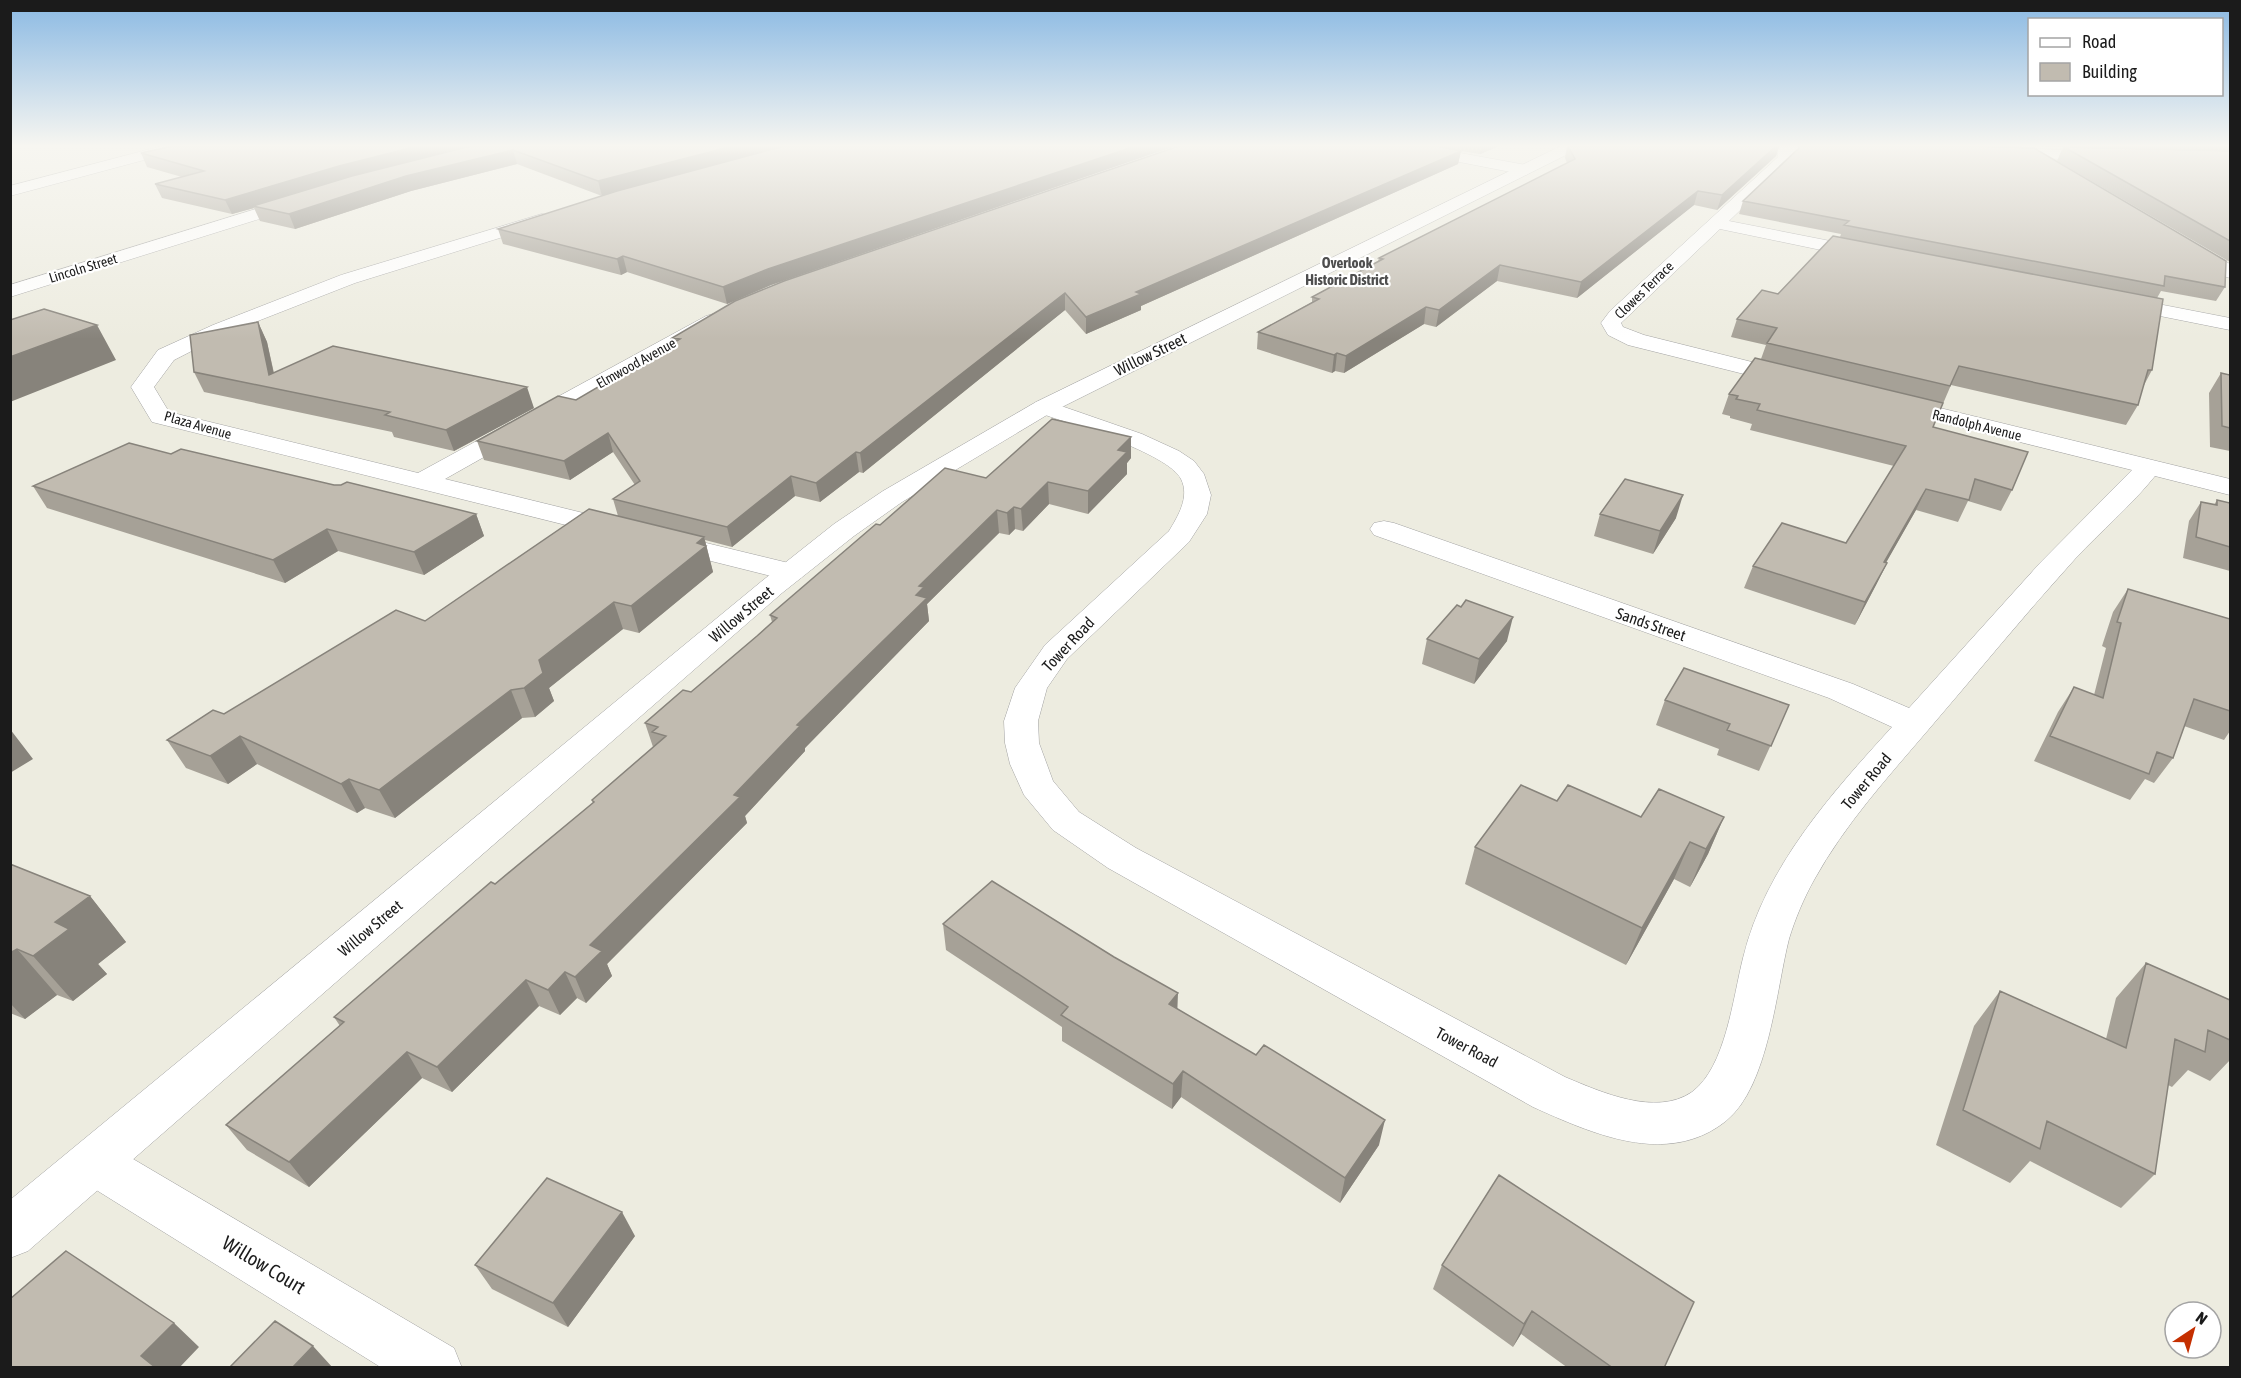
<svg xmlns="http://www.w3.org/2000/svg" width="2241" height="1378" font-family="'Asap Condensed',sans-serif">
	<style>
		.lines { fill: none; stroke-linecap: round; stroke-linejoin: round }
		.minor-casing { stroke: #a2a2a2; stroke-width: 1 }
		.tertiary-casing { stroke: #a2a2a2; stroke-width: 1 }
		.minor { fill: #fff; fill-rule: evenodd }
		.tertiary { fill: #fff; fill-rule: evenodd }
		.wall { fill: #a6a197 }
		.shaded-wall { fill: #87837b }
		.building { fill: #c1bbb0; stroke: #87837b; stroke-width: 1.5 }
		.labels { text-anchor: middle; stroke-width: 4.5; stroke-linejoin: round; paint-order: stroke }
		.far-street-label { font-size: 14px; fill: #1b1b1b; stroke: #fff }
		.far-neighbourhood-label { font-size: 15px; font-weight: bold; fill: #4e4e4e; stroke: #fff }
		.street-label { font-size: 16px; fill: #1b1b1b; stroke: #fff }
		.near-street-label { font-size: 20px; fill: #1b1b1b; stroke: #fff }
	</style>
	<rect width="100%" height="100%" fill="#edece0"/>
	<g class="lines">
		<g class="minor-casing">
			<path id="minor" d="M1391 146H1422L1526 165 1534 170 1526 175 1398 150Z
				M1777 146H1789L1795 154 1793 159 1729 221 1876 250 1878 254 1876 258 1869 260 1720 229 1621 323 1623 327 1644 335 1800 374 1803 379 1800 384 1792 386 1628 345 1608 335 1601 323 1610 311 1778 157Z
				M298 196 306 201 304 205 10 297V285Z
				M542 214 548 215 551 219 548 223 355 283 227 333 174 360 154 387 169 412 418 473 706 316 713 314 720 316 723 320 720 324 445 479 628 524 632 530 628 536 618 538 152 422 131 387 158 350 213 325 341 275Z
				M2187 241 2230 264V278L2223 276 2181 250 2178 246 2181 242Z
				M2117 296 2230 318V330L2110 306 2107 302 2110 298Z
				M1895 397 2230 479V495L2155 476C2131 506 2101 531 2075 559 2025 614 1978 672 1929 729 1888 777 1845 824 1814 880 1804 898 1795 919 1789 939 1776 990 1769 1086 1726 1121 1667 1168 1591 1133 1533 1107L1108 868 1053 830 1024 795 1010 764 1005 743 1004 721 1015 688 1045 645 1169 531C1178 516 1190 497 1181 479 1168 453 1066 422 1036 412L1032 407 1036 402 1044 400 1142 434 1179 451 1194 461 1204 474 1211 495 1207 514 1189 542 1067 659 1047 688 1038 721 1039 743 1053 781 1079 812 1136 848 1565 1077C1601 1092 1656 1117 1692 1092 1726 1067 1733 997 1743 958 1765 867 1831 794 1892 727L1829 698 1374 535 1370 529 1374 523 1384 521 1394 523 1853 684 1909 708 2040 563 2132 470 1887 409 1883 404 1887 399Z
				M665 533 801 566 806 572 801 578 791 581 655 547 651 541 655 535Z
				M94 1139 111 1146 454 1348 462 1368H382L77 1178 70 1162 77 1146Z"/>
		</g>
		<g class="tertiary-casing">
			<path id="tertiary" d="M162 146H187L185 149 10 196V186Z
				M1561 146H1580L1578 149 1052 412 902 502 854 536 782 593 28 1251 10 1258V1200L762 581 834 524 883 491 1036 402Z
				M1746 146H1847L1853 150 1845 155 1753 150Z
				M2001 148 2106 151 2114 156 2106 161 1996 156 1993 153Z"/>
		</g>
		<use href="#minor" class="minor"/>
		<use href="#tertiary" class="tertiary"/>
	</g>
	<path class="wall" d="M172 146H1175L771 285 727 304 627 272 621 275 503 244 498 229 602 196 517 164 411 191 295 229 260 221 254 208 232 214 162 198 155 184 182 177 147 167 141 153Z
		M1179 146H1499L1480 154 1461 151 1458 164 1141 306V310L1086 334 1065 310 863 473 859 472 820 502 795 496 732 547 705 540 713 572 639 633 623 629 549 688 554 701 535 717 522 718 395 818 365 808 357 813 257 764 228 784 186 768 167 740 425 621 618 516 613 499 635 485 613 452 570 480 484 460 477 441 576 400 673 343 672 338Z
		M1567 146H1779L1776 156 1717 210 1694 205 1577 298 1497 281 1436 327 1424 324 1344 373 1335 371 1332 373 1257 349 1258 332 1312 302V297L1378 261 1379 258 1567 163 1565 158Z
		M2032 146H2230V262L2057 161 2063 147Z
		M1799 148 2225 287 2216 301 2161 291 2157 298 2152 370 2143 387 2138 405 2126 425 1951 385 1933 427 2012 490 2001 511 1968 501 1958 522 1916 510 1886 562 1887 563 1876 585 1855 625 1744 588 1753 566 1846 543 1894 466 1750 430 1752 424 1730 418V416L1722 414 1729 394 1761 359 1766 345 1731 337 1737 319 1778 294 1840 237 1841 234 1739 214 1743 201Z
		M258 322 267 342 274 373 534 408 454 451 394 437 392 432 204 392 194 372Z
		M2221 373 2230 375V451L2210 447 2209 393Z
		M171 454 476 514 484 536 424 575 338 551 285 583 47 508 33 486Z
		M1131 458 1127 463V474L1088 514 1049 504 1023 531 1015 529 1009 535 999 533 927 604 929 621 805 748V751L745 816 747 823 607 964 612 976 586 1003 577 998 560 1015 539 1006 452 1092 422 1078 309 1187 247 1150 226 1125 340 1026 334 1017 593 803 592 800 653 747 645 723 691 692 757 636 772 622 770 615 880 525 986 478Z
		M2217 500 2230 503V571L2183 558 2189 521 2201 502 2214 505Z
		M1600 514 1676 518 1653 554 1594 536Z
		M2128 589 2230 619V731L2224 740 2184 726 2173 758 2154 783 2145 779 2130 800 2034 761 2058 712 2074 687 2094 695 2106 648 2102 646 2113 612Z
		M1461 607 1507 641 1474 684 1422 664 1427 639Z
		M1665 700 1789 705 1759 771 1717 755 1719 749 1656 725Z
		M1557 801 1641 817H1724L1708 854 1690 887 1674 879 1626 965 1465 884 1475 847Z
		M10 864 90 896 126 942 98 964 107 974 73 1001 57 995 25 1019 10 1013Z
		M943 924 1177 1009 1379 1145 1340 1203 1181 1097 1172 1109 1062 1041V1027L946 950Z
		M2146 963 2230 1000V1060L2210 1081 2188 1070 2172 1087 2168 1085 2155 1174 2121 1208 2030 1161 2010 1183 1936 1145 1974 1026 2000 991 2106 1039 2116 998Z
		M635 1236 568 1327 492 1289 475 1265Z
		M1442 1265 1664 1368H1568L1521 1334 1513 1347 1433 1289Z"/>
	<path class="shaded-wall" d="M418 146H475L253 206 254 208 232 214 225 200 339 166Z
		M733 146H785L602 196 598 181Z
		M1136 146H1175L771 285 727 304 723 287 768 269Z
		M1482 146H1499L1480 154Z
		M1776 146H1779L1776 156 1717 210 1722 195Z
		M513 150 517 164 411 191 295 229 289 214 406 176Z
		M1461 151 1458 164 1141 306V310L1086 334V317L1136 292Z
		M1698 191 1694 205 1577 298 1581 282Z
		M623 256 627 272 621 275 617 259Z
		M1500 265 1497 281 1436 327 1439 310Z
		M1065 293V310L863 473 860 453Z
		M1426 307 1424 324 1344 373 1346 356Z
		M258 322 267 342 277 389 269 375Z
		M97 325 116 360 10 402V357Z
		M1337 353 1335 371 1332 373 1334 355Z
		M527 387 534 408 454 451 446 430Z
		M608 433 613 452 570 480 564 461Z
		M1131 437V458L1127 463V474L1088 514V491L1118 450Z
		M856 452 859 472 820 502 816 483Z
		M791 476 795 496 732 547 727 527Z
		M1048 482 1049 504 1023 531 1021 509Z
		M1926 489 1916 510 1874 584 1884 562Z
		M1683 495 1676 518 1653 554 1660 531Z
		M1014 507 1015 529 1009 535 1007 513Z
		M997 510 999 533 927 604 929 621 805 748V751L745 816 747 823 607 964 612 976 586 1003 575 977 590 945 734 795 916 595 919 586Z
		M476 514 484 536 424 575 414 552Z
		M327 529 338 551 285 583 273 560Z
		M704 537 713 572 639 633 631 606 697 543Z
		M1887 563 1876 585 1855 625 1865 602Z
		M614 602 623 629 549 688 554 701 535 717 524 688 539 660Z
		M1513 617 1507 641 1474 684 1479 659Z
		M511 690 522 718 395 818 379 790Z
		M10 729 33 759 10 773Z
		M240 736 257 764 228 784 210 756Z
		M349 779 365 808 357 813 341 784Z
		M1724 817 1708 854 1690 887 1706 849Z
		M1690 842 1674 879 1626 965 1642 928Z
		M90 896 126 942 98 964 107 974 73 1001 33 956 55 922Z
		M17 949 57 995 25 1019 10 1003V953Z
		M565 972 577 998 560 1015 548 990Z
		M526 980 539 1006 452 1092 437 1067Z
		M1178 993 1177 1019 1169 1004Z
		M407 1052 422 1078 309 1187 289 1162Z
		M1183 1071 1181 1097 1172 1109 1173 1084Z
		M1385 1120 1379 1145 1340 1203 1345 1178Z
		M622 1212 635 1236 568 1327 553 1303Z
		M1532 1311 1521 1334 1513 1347 1524 1324Z
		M174 1323 199 1347 179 1368H154L141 1356Z
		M313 1346 333 1368H292Z"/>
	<path class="building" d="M172 146H418L339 166 225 200 155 184 204 171 141 153Z
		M471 146H733L598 181 513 150 406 176 289 214 253 206 352 176Z
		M784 146H1136L768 269 723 287 623 256 617 259 498 229 617 191Z
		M1179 146H1437L1461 151 1136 292 1141 294 1086 317 1065 293 860 453 856 452 816 483 791 476 727 527 613 499 640 481 608 433 564 461 477 441 558 396 576 400 680 339 672 338 735 301 784 281Z
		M1568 146H1776L1722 195 1698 191 1581 282 1500 265 1439 310 1426 307 1346 356 1337 353 1334 355 1258 332 1319 299 1312 297 1383 259 1379 258 1575 159Z
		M1799 146H1976L2034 148 2226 261 2225 287 2165 276 2164 286 1844 225 1849 221 1743 201 1799 148Z
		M2064 147 2230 151V241Z
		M1833 236 2163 299 2152 370H2148L2138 405 1959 366 1950 386 1767 343 1777 328 1737 319 1762 290 1778 294Z
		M44 309 97 325 10 357V320Z
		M258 322 269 375 333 346 527 387 446 430 385 415 390 412 194 372 190 335Z
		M1755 358 1943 403 1933 427 2028 452 2012 490 1975 479 1969 500 1926 489 1884 562 1887 563 1865 602 1753 566 1782 523 1846 543 1906 446 1757 410 1760 404 1736 399 1738 396 1729 394Z
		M2221 373 2230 375V428L2222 426Z
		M1052 419 1131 437 1118 450 1127 452 1088 491 1048 482 1021 509 1014 507 1007 513 997 510 919 586 924 587 916 595 927 598 797 725 800 726 734 795 740 797 590 945 602 951 575 977 565 972 548 990 526 980 437 1067 407 1052 289 1162 226 1125 344 1022 334 1017 491 882 495 884 594 802 592 800 666 736 652 732 658 727 645 723 683 690 691 692 757 636 777 618 770 615 876 524 880 525 945 468 986 478Z
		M129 443 171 454 181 449 334 485H341L347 482 476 514 414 552 327 529 273 560 33 486Z
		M1625 479 1683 495 1660 531 1600 514Z
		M2217 500 2230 503V547L2196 537 2201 502 2217 505Z
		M589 509 704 537 697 543 706 546 631 606 614 602 539 660 543 673 524 688 511 690 379 790 349 779 341 784 240 736 210 756 167 740 213 710 224 714 396 610 425 621Z
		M2128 589 2230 619V711L2194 699 2173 758 2157 752 2149 774 2050 736 2074 687 2103 698 2121 623 2117 622Z
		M1466 600 1513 617 1479 659 1427 639 1457 605 1461 607Z
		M1684 668 1789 705 1771 746 1727 730 1730 724 1665 700Z
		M1521 785 1557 801 1568 785 1641 817 1659 789 1724 817 1706 849 1690 842 1642 928 1475 847Z
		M10 864 90 896 55 922 69 929 33 956 17 949 10 953Z
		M992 881 1114 957 1178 993 1169 1004 1256 1055 1264 1045 1385 1120 1345 1178 1183 1071 1173 1084 1061 1015 1068 1007 943 924Z
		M2146 963 2230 1000V1040L2208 1030 2205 1052 2175 1039 2155 1174 2047 1121 2040 1149 1963 1110 2000 991 2126 1048Z
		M1499 1175 1694 1302 1664 1368H1613L1532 1311 1524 1324 1442 1265Z
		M547 1178 622 1212 553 1303 475 1265Z
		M66 1251 174 1323 141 1356 156 1368H10V1299Z
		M275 1321 313 1346 292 1368H229Z"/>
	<linearGradient id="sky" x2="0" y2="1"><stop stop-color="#8ab9e3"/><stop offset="0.43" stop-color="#f7f6f1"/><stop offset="1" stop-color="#f7f6f1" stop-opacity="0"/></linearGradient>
	<rect width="2241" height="339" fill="url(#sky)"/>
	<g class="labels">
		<g class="far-street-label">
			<text transform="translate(83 268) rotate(-17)" y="5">Lincoln Street</text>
			<text transform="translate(1644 290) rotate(-44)" y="5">Clowes Terrace</text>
			<text transform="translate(636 363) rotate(-29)" y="5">Elmwood Avenue</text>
			<text transform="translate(198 425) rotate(16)" y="5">Plaza Avenue</text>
			<text transform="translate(1977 425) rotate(14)" y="5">Randolph Avenue</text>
		</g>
		<g class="far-neighbourhood-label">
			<text x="1347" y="268">Overlook<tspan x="1347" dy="17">Historic District</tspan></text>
		</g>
		<g class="street-label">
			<text transform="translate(1150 354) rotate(-26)" y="6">Willow Street</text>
			<text transform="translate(741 614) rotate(-40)" y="6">Willow Street</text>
			<text transform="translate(1651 624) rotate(19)" y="6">Sands Street</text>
			<text transform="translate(1068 644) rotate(-47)" y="6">Tower Road</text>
			<text transform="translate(1866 781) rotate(-50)" y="6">Tower Road</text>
			<text transform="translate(370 928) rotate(-40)" y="6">Willow Street</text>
			<text transform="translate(1467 1047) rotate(28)" y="6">Tower Road</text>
		</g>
		<g class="near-street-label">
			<text transform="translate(264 1265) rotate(31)" y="7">Willow Court</text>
		</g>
	</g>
	<rect width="2241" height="1378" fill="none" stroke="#1b1b1b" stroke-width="24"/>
	<rect x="2028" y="18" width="195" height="78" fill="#ffffff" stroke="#a4a4a4" stroke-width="1.5"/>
	<rect x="2040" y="38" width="30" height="9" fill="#ffffff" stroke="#a4a4a4" stroke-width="1.5"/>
	<text x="2082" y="48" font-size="18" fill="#1b1b1b">Road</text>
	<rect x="2040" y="63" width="30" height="18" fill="#c1bbb0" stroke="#a4a4a4" stroke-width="1.5"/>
	<text x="2082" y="78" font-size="18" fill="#1b1b1b">Building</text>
	<g transform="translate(2193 1330) rotate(36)"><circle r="28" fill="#ffffff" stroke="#a4a4a4" stroke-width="1.5"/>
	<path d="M0-4.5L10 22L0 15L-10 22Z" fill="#c52f00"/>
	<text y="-9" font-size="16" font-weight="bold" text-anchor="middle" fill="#1b1b1b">N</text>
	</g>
</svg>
